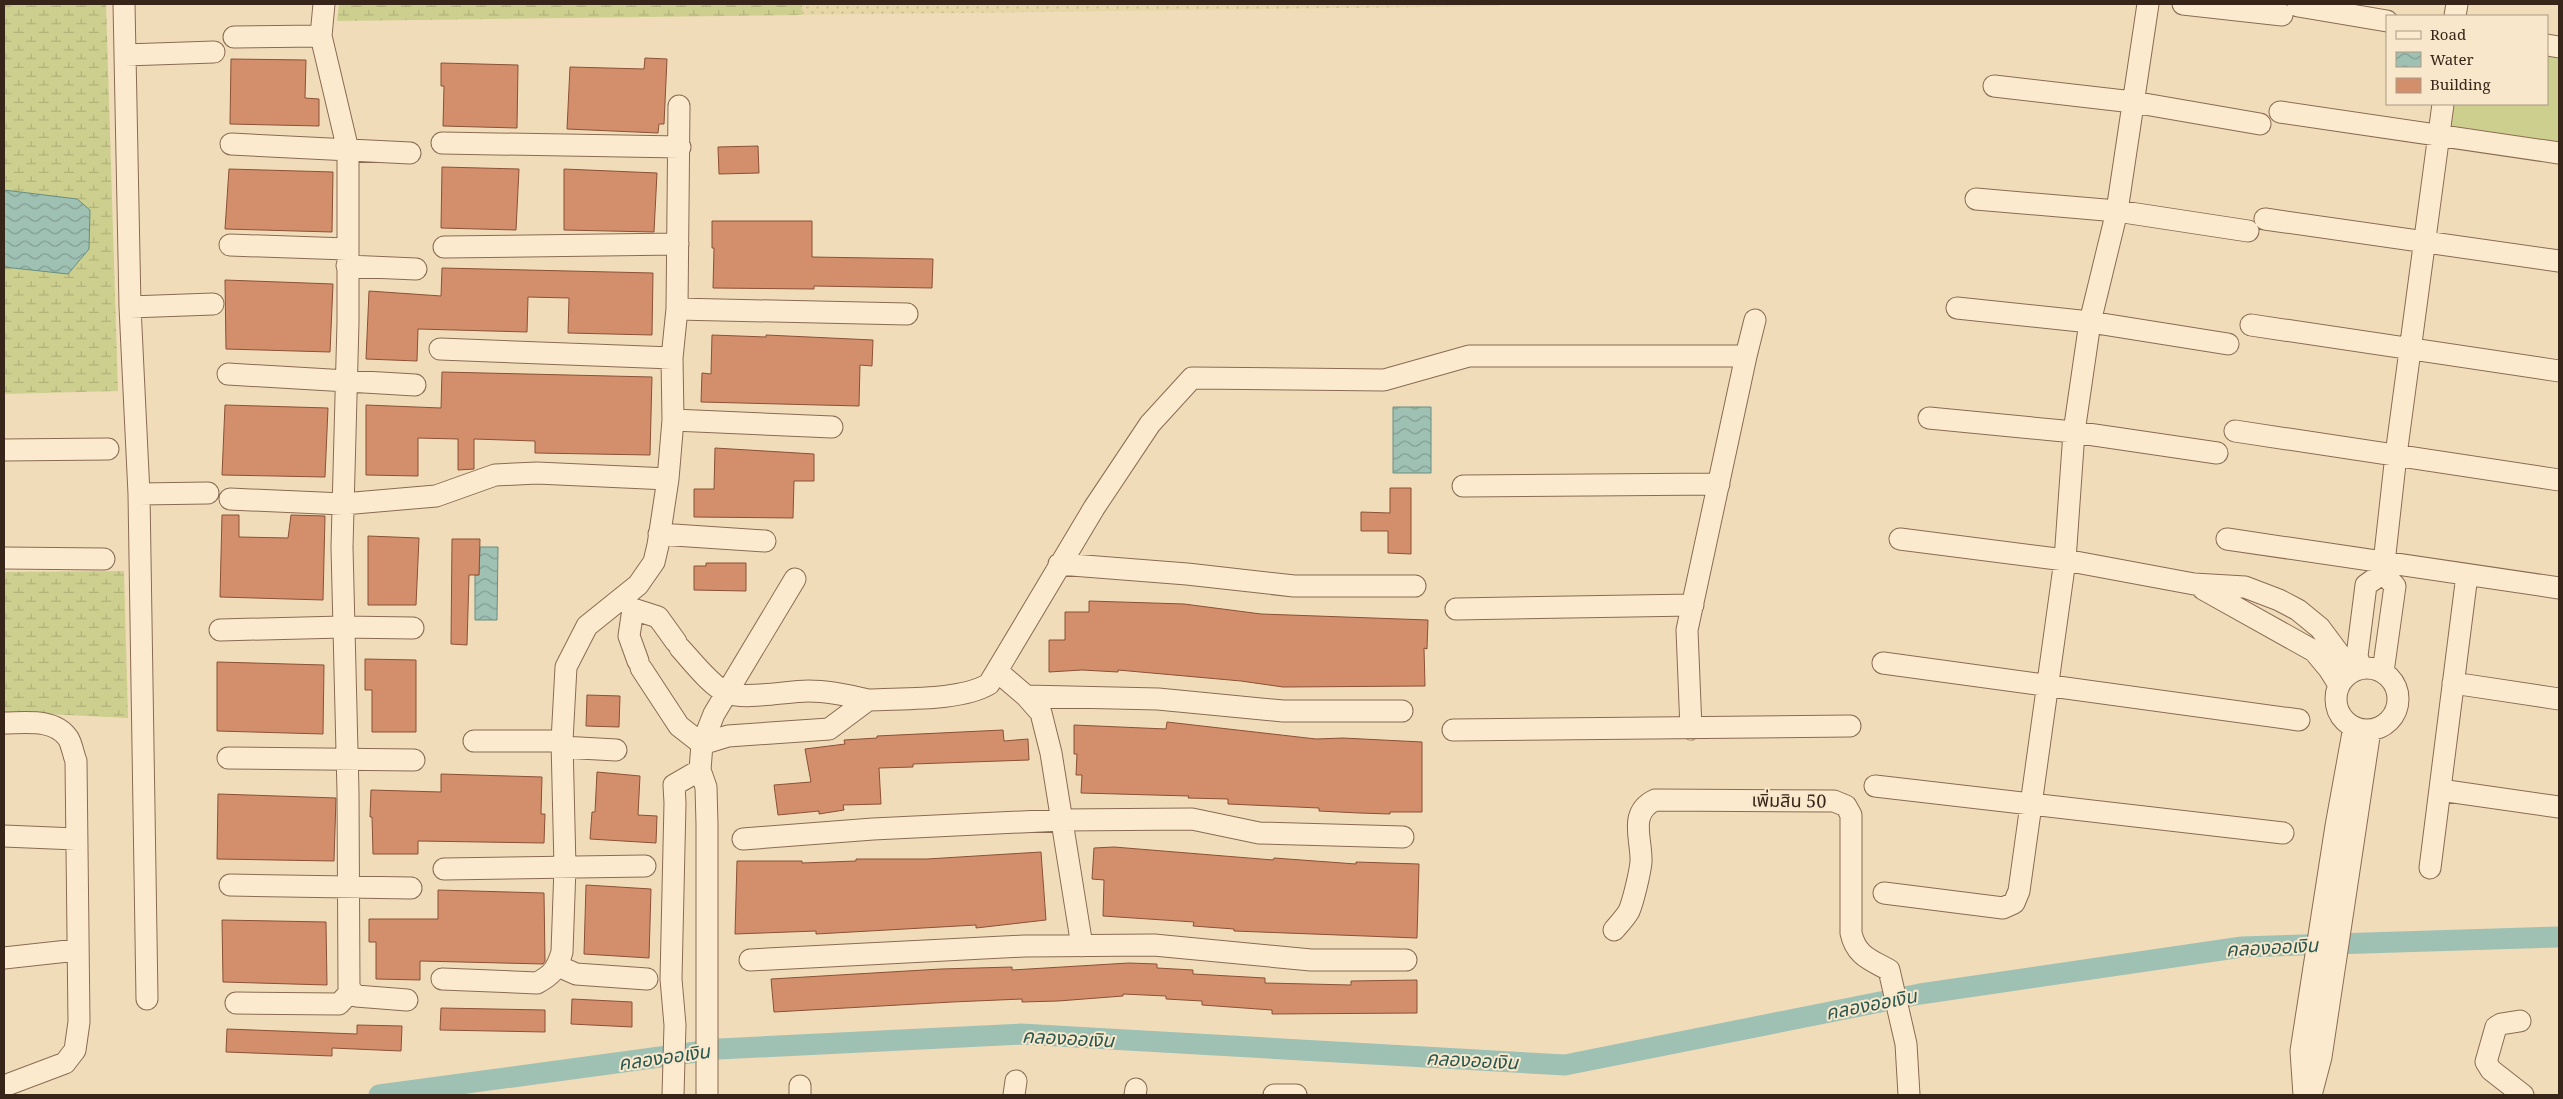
<svg xmlns="http://www.w3.org/2000/svg" width="2563" height="1099" font-family="'Noto Serif','Noto Sans Thai',serif">
	<style>
		.farmland { fill: url(#farmland-dots) }
		.wetland { fill: url(#wetland-marsh) }
		.garden { fill: #cdcf8e }
		.water { fill: url(#water-waves); stroke: #668f81 }
		.lines { fill: none; stroke-linecap: round; stroke-linejoin: round }
		.canal { stroke: #9fc1b4; stroke-width: 21 }
		.building { fill: #d38e6c; stroke: #8a5137 }
		.minor-casing { stroke: #896b53; stroke-width: 23 }
		.minor { stroke: #fceace; stroke-width: 21 }
		.labels { text-anchor: middle; stroke-width: 4; stroke-linejoin: round; paint-order: stroke }
		.street-label { font-size: 18px; fill: #37251a; stroke: #f8e7ca }
		.water-label { font-size: 19px; font-style: italic; fill: #275851; stroke: #f8e7ca }
	</style>
	<defs>
		<pattern id="farmland-dots" width="8" height="8" patternUnits="userSpaceOnUse" patternTransform="scale(1.25)"><rect width="8" height="8" fill="#e7d7a7"/><path d="M2 2h.1M6 6h.1" fill="none" stroke="#c7b88f" stroke-width="1.8" stroke-linecap="round"/></pattern>
		<pattern id="wetland-marsh" width="20" height="14" patternUnits="userSpaceOnUse" patternTransform="scale(1.25)"><rect width="20" height="14" fill="#cdcf8e"/><path d="M1 5h8M5 5V1M11 12h8M15 12V8" fill="none" stroke="#b1b27a"/></pattern>
		<pattern id="water-waves" width="16" height="10" patternUnits="userSpaceOnUse" patternTransform="scale(1.25)"><rect width="16" height="10" fill="#9fc1b4"/><path d="M0 5q4-4 8 0t8 0" fill="none" stroke="#829d92"/></pattern>
	</defs>
	<rect width="100%" height="100%" fill="#f1dcba"/>
	<path class="farmland" d="M802 4H1499V6L802 15Z"/>
	<path class="wetland" d="M4 4H106L118 391 4 394V267L68 273 77 199 4 190Z
		M339 4H802V15L337 21Z
		M124 571 128 718 4 712V572Z"/>
	<path class="garden" d="M2547 56 2559 58V142L2451 126 2454 104H2547Z"/>
	<path class="water" d="M4 190 77 199 90 210 89 249 68 274 4 267Z
		M1393 407H1431V473H1393Z
		M480 547H498L497 620H475V575H479Z"/>
	<g class="lines">
		<path class="canal" d="M379 1095 719 1049 1021 1034 1565 1065 1920 994 2242 947 2559 937"/>
	</g>
	<path class="building" d="M645 58 667 59 664 124H659L658 133 567 129 570 67 644 69Z
		M231 59 306 60 305 98 319 99V126L230 124Z
		M441 63 518 65 517 128 443 126 444 86H441Z
		M758 146 759 173 719 174 718 147Z
		M442 167 519 169 516 230 441 228Z
		M229 169 333 172 332 232 225 229Z
		M564 169 657 173 654 232 564 230Z
		M712 221H812V257L933 259 932 288 814 286V289L713 288 714 248H712Z
		M442 268 653 273 652 335 568 333 569 298 528 297 527 332 418 329 417 361 366 359 369 291 441 296Z
		M225 280 333 284 330 352 226 349Z
		M712 335 766 337V335L873 340 872 366 860 365 859 406 701 402 702 373 711 374Z
		M442 372 652 377 650 455 535 453V441L474 439V469L458 470V439L418 438V476L366 475V405L441 408Z
		M225 405 328 408 325 477 222 475Z
		M715 448 814 454V481H794L793 518 694 517V489H714Z
		M1390 488H1411V554L1388 553V531H1361V512L1390 513Z
		M222 515H239V537L288 538 291 515 325 516 323 600 220 597Z
		M368 536 419 538 416 605H368Z
		M452 539H480L479 575H469L467 645 451 644Z
		M706 563H746V591L694 590V566H706Z
		M1089 601 1184 604 1261 614 1428 620 1427 649 1424 648 1425 686 1283 687 1241 681 1118 670V672L1082 670 1049 672V640H1065V612H1089Z
		M365 659 416 660V732H372V690H365Z
		M217 662 324 665 323 734 217 731Z
		M587 695 620 696 619 727 586 726Z
		M1167 722 1316 739 1343 738 1422 742V812H1390V814L1359 813 1319 811V808L1228 804V799L1188 798 1189 796 1081 793 1082 775H1076L1077 754H1074V725L1166 729Z
		M1003 730 1004 741 1028 739 1029 760 913 764V767L879 768 881 804 843 805 844 810 819 814V811L778 815 774 785 811 782 805 749 845 744 844 740 877 738V736Z
		M597 772 640 776 638 815 657 816 656 843 590 839 592 812H595Z
		M441 774 542 777 541 814H545L544 843 418 841V854H373L372 817H370L371 790 441 792Z
		M218 794 336 798 334 861 217 859Z
		M1114 847 1273 860 1274 858 1356 864V862L1419 864 1417 938 1234 931V929L1193 926 1194 922 1103 916 1104 880 1092 879 1094 848Z
		M1041 852 1046 920 976 928V925L816 934V931L735 934 737 861H802V863L856 861V859H927Z
		M586 885 651 889 649 958 584 954Z
		M438 890 544 893 545 961 543 964 420 961V980L376 979V942H369V919H438Z
		M222 920 326 922 327 985 223 982Z
		M1129 963 1157 964V968L1193 970V974L1265 978V983L1351 985V981L1417 980V1013L1272 1014V1010L1202 1005V1001L1166 999V996L1123 994V996L1058 1001 1022 1002V999L952 1002 774 1012 771 979 941 969 1012 967V970Z
		M572 999 632 1002V1027L571 1024Z
		M441 1008 545 1010V1032L440 1030Z
		M357 1025 402 1026 401 1051 332 1048V1056L226 1052 227 1029 357 1034Z"/>
	<g class="lines">
		<g class="minor-casing">
			<path id="minor" d="M124 4 130 307 139 494 147 999
				M324 4 321 36 348 150V322L342 547 348 792 349 988 356 996 407 1000
				M2183 4 2282 15
				M2298 6 2387 21
				M2455 16 2457 4
				M234 37 321 36
				M2547 45 2559 47
				M125 55 214 52
				M1994 86 2133 102 2260 124
				M2280 112 2559 153
				M442 143 680 147
				M231 144 410 153
				M1976 199 2117 211 2248 231
				M2265 219 2559 261
				M230 245 347 249
				M444 247 678 244
				M347 266 416 269
				M130 307 213 304
				M1957 308 2090 322 2228 344
				M677 309 907 314
				M2251 325 2559 371
				M440 349 672 358
				M1746 356 1755 320
				M228 374 415 385
				M1929 418 2074 432 2217 453
				M673 420 832 427
				M2235 431 2559 480
				M4 450 108 449
				M1463 486 1719 484
				M139 494 208 493
				M230 499 343 504 436 496 495 475 537 473 668 479
				M659 534 765 541
				M1900 539 2065 560 2194 584 2245 587 2279 600 2298 610 2320 628 2352 671
				M2227 539 2559 588
				M4 558 104 559
				M1059 564 1187 574 1294 586H1415
				M2203 589 2314 651 2329 669 2339 685
				M1456 609 1693 605
				M220 630 342 627 413 628
				M638 661 629 636 633 609 658 617 676 642
				M1883 663 2299 720
				M2336 699a31 31 0 1 1 62 0a31 31 0 1 1-62 0Z
				M641 668 679 726 702 744 728 736 829 729 868 700C848 695 829 691 808 691 787 691 745 700 727 693 711 686 692 661 680 648
				M2361 668 2357 656 2366 585 2383 573
				M998 672 1026 696 1041 713 1051 753 1082 946
				M2383 672 2395 586 2383 573 2384 563 2396 455 2443 104
				M2453 683 2559 699
				M1026 696 1158 699 1283 711H1402
				M868 700C902 698 961 701 989 684L1094 508 1150 424 1192 378 1384 380 1469 356H1746L1687 630 1691 729
				M4 723C25 723 54 718 68 738 72 744 73 754 76 761L79 1022 75 1050 65 1063 4 1086
				M1453 730 1850 726
				M474 741H562L566 667 587 626 638 585 654 562 658 545 668 479 673 420 672 358 677 309 679 106
				M562 747 616 750
				M228 758 414 760
				M1875 786 2283 833
				M2440 790 2559 807
				M4 836 76 839
				M743 839 873 829 1062 820 1192 819 1259 833 1403 837
				M2430 868 2467 575
				M444 869 645 866
				M230 885 411 888
				M1884 893 2003 908 2014 903 2019 891 2065 560 2074 432 2090 322 2117 211 2148 4
				M1614 930C1619 924 1625 918 1629 911 1633 902 1640 873 1641 862 1642 839 1628 813 1655 800L1834 801 1846 806 1851 815V933C1856 956 1871 960 1889 970L1906 1044 1909 1095
				M4 958 77 950
				M750 960 1024 946 1154 945 1311 960H1406
				M558 966 576 974 647 979
				M442 979 537 983C552 975 557 969 562 952L565 867 562 741
				M236 1003 339 1004 351 991
				M2520 1021 2501 1024 2496 1027 2486 1062 2491 1070 2523 1095
				M673 1095 675 1025 671 979 675 803 674 785 700 770
				M707 1095V824L706 787 700 770 702 744 714 714 795 579
				M800 1095V1086
				M1014 1095 1016 1081
				M1135 1095 1136 1089
				M1274 1095H1296
				M2304 1095 2301 1051 2336 826 2354 727
				M2311 1095 2321 1057 2370 730"/>
		</g>
		<use href="#minor" class="minor"/>
	</g>
	<g class="labels">
		<g class="street-label">
			<text transform="translate(1789 801) rotate(1)" y="6">เพิ่มสิน 50</text>
		</g>
		<g class="water-label">
			<text transform="translate(2272 947) rotate(-3)" y="7">คลองออเงิน</text>
			<text transform="translate(1871 1004) rotate(-11)" y="7">คลองออเงิน</text>
			<text transform="translate(1068 1038) rotate(3)" y="7">คลองออเงิน</text>
			<text transform="translate(664 1057) rotate(-8)" y="7">คลองออเงิน</text>
			<text transform="translate(1472 1060) rotate(3)" y="7">คลองออเงิน</text>
		</g>
	</g>
	<rect width="2563" height="1099" fill="none" stroke="#37251a" stroke-width="10"/>
	<rect x="2386" y="15" width="162" height="90" fill="#f8e7ca" stroke="#ab9984"/>
	<rect x="2396" y="31" width="25" height="8" fill="#fceace" stroke="#ab9984"/>
	<text x="2430" y="40" font-size="15" fill="#37251a">Road</text>
	<rect x="2396" y="52" width="25" height="15" fill="url(#water-waves)" stroke="#ab9984"/>
	<text x="2430" y="65" font-size="15" fill="#37251a">Water</text>
	<rect x="2396" y="78" width="25" height="15" fill="#d38e6c" stroke="#ab9984"/>
	<text x="2430" y="90" font-size="15" fill="#37251a">Building</text>
</svg>
